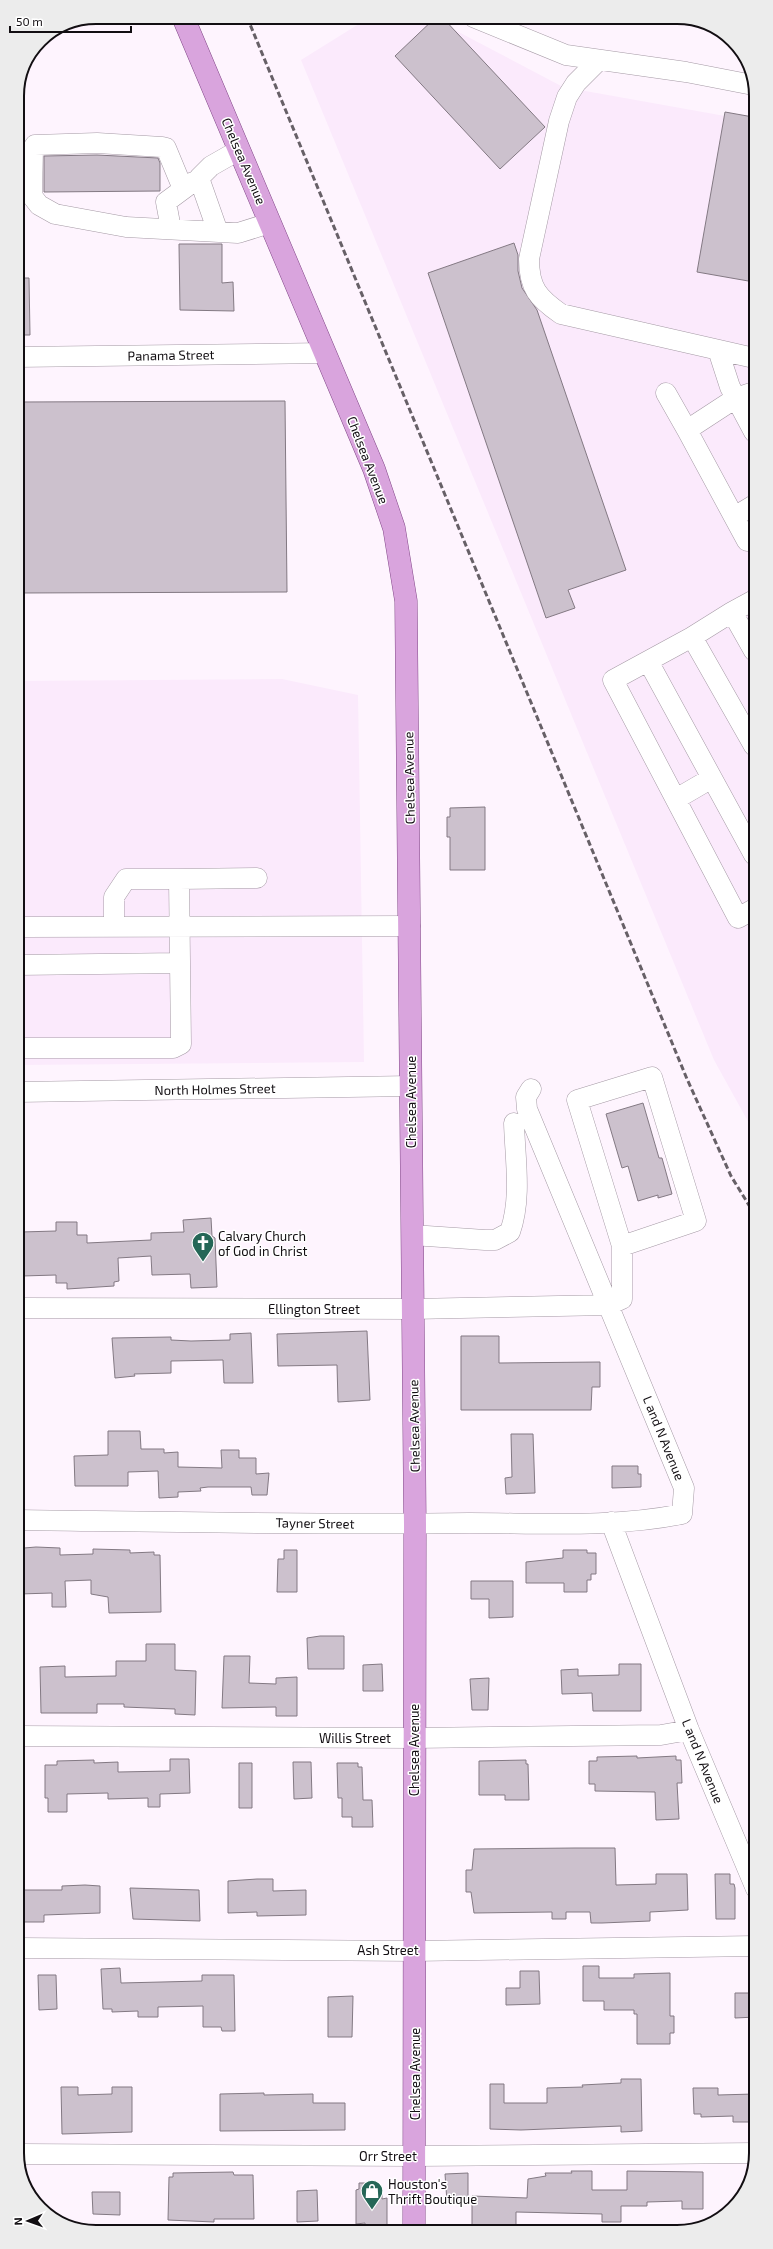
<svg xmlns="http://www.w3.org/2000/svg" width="773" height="2249" font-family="'Exo 2',sans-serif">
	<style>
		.built { fill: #fbeafc }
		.building { fill: #ccc1cd; stroke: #837983 }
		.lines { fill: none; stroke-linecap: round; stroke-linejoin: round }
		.minor-casing { stroke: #a59aa5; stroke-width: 21 }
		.major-casing { stroke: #824888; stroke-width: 23 }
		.minor { stroke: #fff; stroke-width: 20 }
		.major { stroke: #d9a4dd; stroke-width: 22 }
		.rail { stroke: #676067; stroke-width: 3; stroke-dasharray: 6 3; stroke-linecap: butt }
		.labels { text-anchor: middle; stroke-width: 3; stroke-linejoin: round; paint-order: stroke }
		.street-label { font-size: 13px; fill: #120e12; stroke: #fff }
		.poi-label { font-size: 13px; fill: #120e12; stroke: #fff; text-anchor: start }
		.rim { fill: none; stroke: #120e12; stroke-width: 2 }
	</style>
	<rect width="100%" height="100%" fill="#fef4fe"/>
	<path class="built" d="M370 17H430L563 87 753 121 755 1134 714 1060 301 60Z
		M282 679 358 695 364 1062 18 1065V681Z"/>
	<path class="building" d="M436 17H442L545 127 500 169 395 56Z
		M725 112 753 117 754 282 697 272Z
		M97 155 158 158 160 163V191L44 192V156Z
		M514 243 518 255V271L522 288 537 310 626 570 568 590 575 608 546 618 428 273Z
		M179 244H222V283L233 282 234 311 180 310Z
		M17 278H29L30 335H17Z
		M285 401 287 592 18 593V402Z
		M485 807V870H450V837H447V817H450V808Z
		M643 1103 659 1158H662L672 1194 658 1198V1195L638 1201 628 1166 622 1168 606 1114Z
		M211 1218 212 1236 215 1238 217 1287 191 1288 190 1274 152 1275 151 1256 118 1258 119 1281 114 1282V1286L67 1289V1283H56V1275L22 1276 21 1232 56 1231V1222H77V1235H87V1243L151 1240V1233L184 1232 183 1220Z
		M367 1331 370 1400 338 1402 337 1365 278 1366 277 1334Z
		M251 1333 253 1383H224L223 1360 171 1361V1373L134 1374 135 1376 115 1378 112 1338 171 1337V1340L191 1341 230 1340V1334Z
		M461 1336H499V1363L600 1362V1387H592L591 1410H461Z
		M108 1431H140L141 1449H164V1453L178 1452V1467L222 1468 221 1450H239V1458H256V1474L269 1473 267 1495H252L251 1487H208L200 1488 201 1491 178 1492V1497L159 1498 158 1471 128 1472V1486H75L74 1456 108 1455Z
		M511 1434H533L535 1493 506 1494 505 1478 512 1477Z
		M612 1466H638V1474H641V1487L612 1488Z
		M36 1547 60 1548V1555L93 1554V1549L130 1550V1553L154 1552V1555H160L161 1612 109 1613 108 1597 91 1594V1580L65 1581 66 1607H52V1593L19 1594V1551H24V1548Z
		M284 1550H297V1592H277L278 1559H284Z
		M563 1550H587V1553H596V1574H591V1580H587V1592H564V1583H526V1562L563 1558Z
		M471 1581H513V1617L489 1618V1599H471Z
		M320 1636H344V1669H308L307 1638Z
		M146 1644H175V1670L196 1671 195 1715 175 1714V1709L124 1707V1704H97V1713H41L40 1667 65 1666V1677L116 1676V1661H146Z
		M224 1656H250L249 1683 276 1684V1678L297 1677V1716H276V1707L222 1708Z
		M382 1664 383 1691H363V1665Z
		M619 1664H641V1711H593L592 1693 562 1694 561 1670 578 1669V1676L619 1675Z
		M489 1678 488 1710H472L470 1679Z
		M637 1756V1758L676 1756V1760H681L682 1783H677L679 1819 656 1820 655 1792 595 1791V1784H589V1761H597V1757Z
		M170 1759H189L190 1793 160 1794V1807H148V1798L108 1799V1793L67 1794V1812H48V1798H45V1765H57V1761L94 1760V1763L118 1762V1772L170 1771Z
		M526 1760V1764H528L529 1800H505V1795H479V1761Z
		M293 1762H311L312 1798 294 1799Z
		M239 1763H252V1808H239Z
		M337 1763H358V1767H362L363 1800H372L373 1827H352V1817H342V1798H338Z
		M575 1848H615L616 1885 656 1884V1874H687L688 1910 650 1912V1921L602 1923H591L590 1912H566V1919H552V1912L474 1913 471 1892H466V1870H472L474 1849Z
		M715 1874H730V1884H734L735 1888V1919H716Z
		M257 1879H273V1891L306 1890V1915L257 1916V1912L228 1913V1881Z
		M85 1885 100 1886V1913L44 1915V1922H24L23 1890H62V1886Z
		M130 1888 199 1890 200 1921 133 1919Z
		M583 1966H599V1978H634V1974L670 1973V2016H674V2033H670V2044H637V2014H634V2010H604V2001H583Z
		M120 1968 121 1983 202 1981V1975H234L235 2031H222L221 2027H203V2006L158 2007V2017H138V2011L112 2012V2009H103L101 1969Z
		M520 1971H539L540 2004 506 2005V1988H520Z
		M38 1975H56L57 2009 39 2010Z
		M735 1993H756V2017L735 2018Z
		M353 1996 352 2037H328V1997Z
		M621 2079H641L642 2131 621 2132V2126L521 2130 490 2129V2084H504V2103H547V2088L583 2087 582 2085 621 2083Z
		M61 2087H78V2095L112 2094V2087H132V2132L62 2134Z
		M693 2088H718V2095L754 2094 755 2122H733V2116L701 2117V2114H694Z
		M264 2093V2095L313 2094V2103H345V2130L220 2131V2094Z
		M571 2171H592V2190H627V2171L703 2172V2209H682V2201L647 2202V2206H621V2222H602V2214L516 2212V2228L472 2230V2196L527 2198 528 2179 546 2176 545 2173H572Z
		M233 2172 234 2175H253L254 2219H214V2222L168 2220 169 2177H173V2173Z
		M468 2173V2203L447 2202 445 2174Z
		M359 2183H371L372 2193H382V2199L387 2198V2230L365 2231V2223L356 2224V2190L359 2189Z
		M317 2190 318 2221 297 2222V2191Z
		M92 2192H120V2215L93 2214Z"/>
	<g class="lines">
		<g class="minor-casing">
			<path id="minor" d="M473 17 566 55 686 72 753 85
				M599 60 576 83 567 97 559 121 529 259C529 288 538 298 561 314L754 358
				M183 189 166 148 162 147 97 143 35 145 33 148 32 196 39 205 55 214 126 227 238 233 270 223
				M171 229 166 202 193 182
				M218 232 199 178 211 166 239 150
				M718 350 730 387 754 432
				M17 357 325 353
				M754 392 736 398 687 430 734 517 754 505
				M666 393 687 430
				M734 517 747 541
				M754 600 732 612 754 651
				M692 637 732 612
				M648 661 754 855
				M754 746 692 637 613 680 738 918 754 909
				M676 799 712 778
				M18 927 410 926
				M114 927V897L126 879H179
				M18 965 180 963
				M18 1048H173L181 1044 179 879 257 878
				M18 1092 411 1086
				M412 1235 485 1240H495L510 1232C522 1198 515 1158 514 1123
				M19 1308 412 1309 609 1305 622 1299V1246L577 1100 652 1077 696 1221 622 1246
				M19 1520C169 1522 319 1525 469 1523 540 1523 613 1528 682 1514L684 1488 527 1109 526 1097 531 1089
				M611 1522 689 1730 756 1889
				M19 1736 414 1738 661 1735 689 1730
				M19 1948 414 1951 756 1946
				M20 2154 415 2156 756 2153"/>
		</g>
		<g class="major-casing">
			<path id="major" d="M183 17 374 469 394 528 406 601 415 1524 414 2230"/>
		</g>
		<use href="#minor" class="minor"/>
		<use href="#major" class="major"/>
		<path class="rail" d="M247 17 687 1079 731 1176 755 1215"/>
	</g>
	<defs>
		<g id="church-pin" transform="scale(1.15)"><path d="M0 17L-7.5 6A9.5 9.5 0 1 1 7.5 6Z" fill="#256757" stroke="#fff"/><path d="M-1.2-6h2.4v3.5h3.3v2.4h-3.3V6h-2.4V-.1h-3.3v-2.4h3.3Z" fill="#fff"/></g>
		<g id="shop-pin" transform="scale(1.15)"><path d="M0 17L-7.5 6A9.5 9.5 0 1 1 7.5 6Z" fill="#256757" stroke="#fff"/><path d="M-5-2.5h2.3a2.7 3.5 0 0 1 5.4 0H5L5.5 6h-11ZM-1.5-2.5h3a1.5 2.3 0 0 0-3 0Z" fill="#fff"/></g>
	</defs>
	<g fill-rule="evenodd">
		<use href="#church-pin" x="203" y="1243"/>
		<use href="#shop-pin" x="372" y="2191"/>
	</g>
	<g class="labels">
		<g class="street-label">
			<text transform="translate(244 161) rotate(67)" y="5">Chelsea Avenue</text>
			<text transform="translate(171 355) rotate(-1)" y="5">Panama Street</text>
			<text transform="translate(368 460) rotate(69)" y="5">Chelsea Avenue</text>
			<text transform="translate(409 778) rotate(-91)" y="5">Chelsea Avenue</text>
			<text transform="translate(215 1089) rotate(-1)" y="5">North Holmes Street</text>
			<text transform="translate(411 1102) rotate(-90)" y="5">Chelsea Avenue</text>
			<text x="314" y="1314">Ellington Street</text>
			<text transform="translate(414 1426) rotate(-91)" y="5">Chelsea Avenue</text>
			<text transform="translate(664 1438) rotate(68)" y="5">L and N Avenue</text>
			<text transform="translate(315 1523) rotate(1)" y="5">Tayner Street</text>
			<text x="355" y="1743">Willis Street</text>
			<text transform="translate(414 1750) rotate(-90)" y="5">Chelsea Avenue</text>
			<text transform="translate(703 1761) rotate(68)" y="5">L and N Avenue</text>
			<text x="388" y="1955">Ash Street</text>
			<text transform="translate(415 2074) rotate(-90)" y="5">Chelsea Avenue</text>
			<text x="388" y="2161">Orr Street</text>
		</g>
		<g class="poi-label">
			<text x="218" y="1241">Calvary Church<tspan x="218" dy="15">of God in Christ</tspan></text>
			<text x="388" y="2189">Houston's<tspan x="388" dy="15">Thrift Boutique</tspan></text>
		</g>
	</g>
	<path d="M0 0H773V2249H0ZM96 24H677A72 72 0 0 1 749 96V2153A72 72 0 0 1 677 2225H96A72 72 0 0 1 24 2153V96A72 72 0 0 1 96 24Z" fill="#ececec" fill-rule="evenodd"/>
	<path class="rim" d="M96 24H677A72 72 0 0 1 749 96V2153A72 72 0 0 1 677 2225H96A72 72 0 0 1 24 2153V96A72 72 0 0 1 96 24Z"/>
	<g transform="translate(28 2221) rotate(268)" stroke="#ffffff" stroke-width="3" paint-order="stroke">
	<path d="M0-3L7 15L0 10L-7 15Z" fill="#120e12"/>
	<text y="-6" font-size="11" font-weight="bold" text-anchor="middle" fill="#120e12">N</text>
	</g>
	<path d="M10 26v6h121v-6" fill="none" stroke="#120e12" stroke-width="2"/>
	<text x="16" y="26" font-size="12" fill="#120e12" stroke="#ffffff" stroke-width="3" paint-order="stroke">50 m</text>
</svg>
